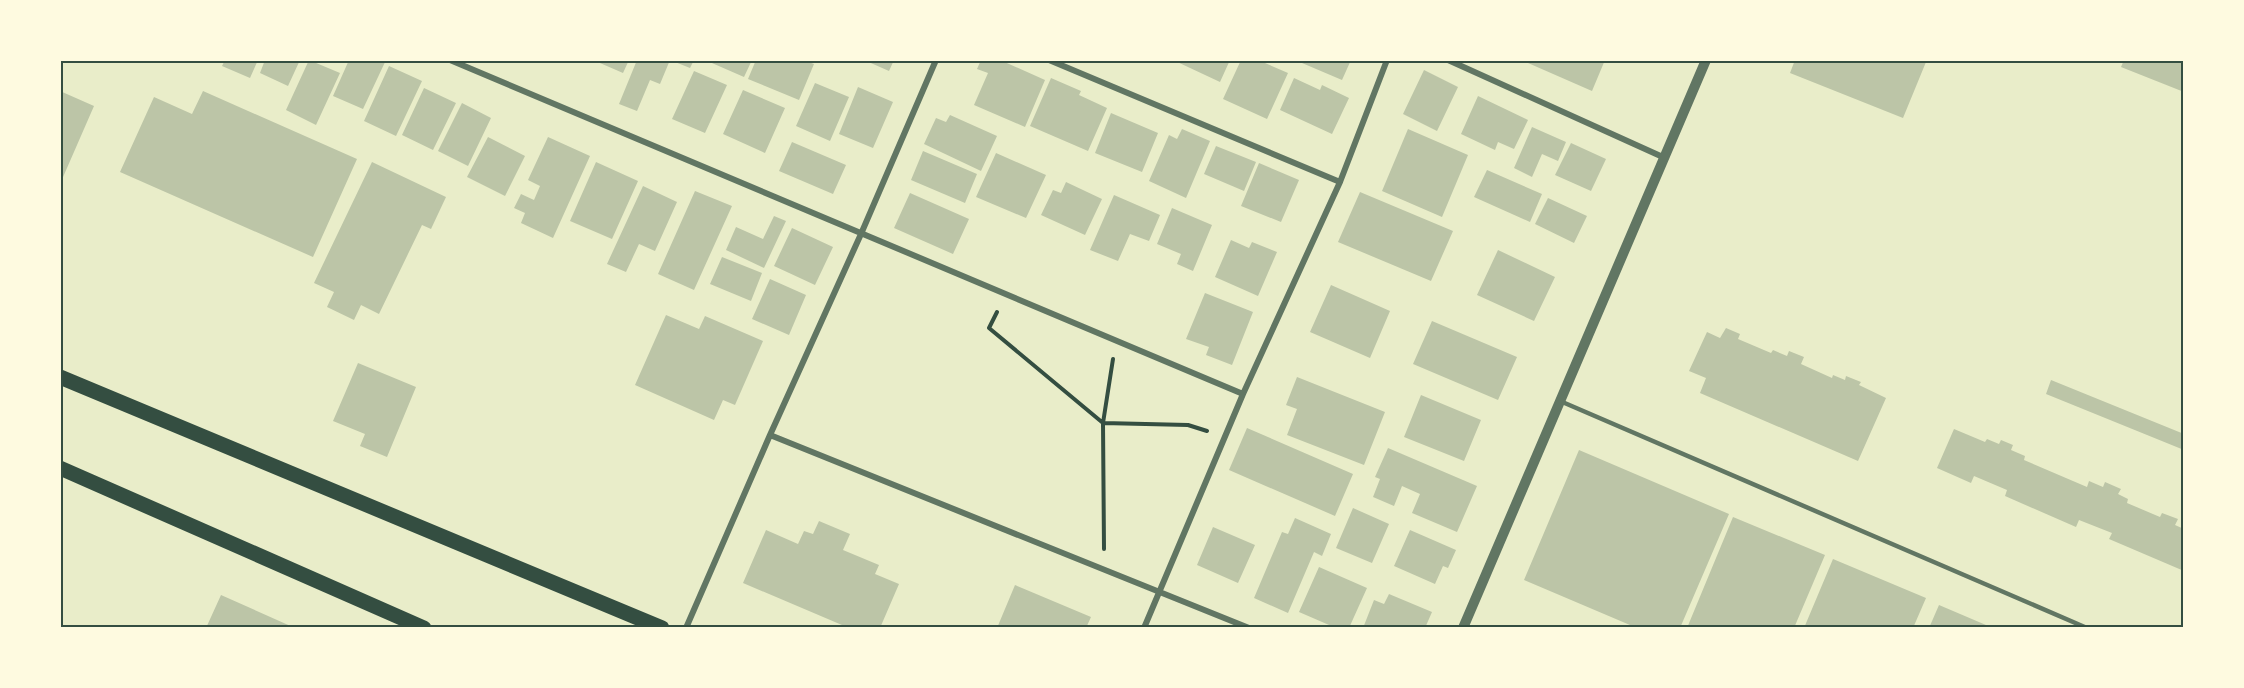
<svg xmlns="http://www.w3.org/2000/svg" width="2244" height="688" font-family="'Sofia Sans Condensed',sans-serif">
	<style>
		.building { fill: #bcc5a7 }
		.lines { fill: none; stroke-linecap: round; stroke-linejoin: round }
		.path { stroke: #344e41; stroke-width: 4 }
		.service { stroke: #617663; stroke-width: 4.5 }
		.minor { stroke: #617663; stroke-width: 6 }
		.tertiary { stroke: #617663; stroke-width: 10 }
		.primary { stroke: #344e41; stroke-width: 15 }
		.neatline { fill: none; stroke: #344e41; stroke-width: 2 }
	</style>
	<rect width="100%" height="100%" fill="#e9edc9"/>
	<path class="building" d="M225 60H258L250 78 222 66Z
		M265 60H300L288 86 260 73Z
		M309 60 340 73 316 125 286 110Z
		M349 60H386L363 109 333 96Z
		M593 60H629L623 73Z
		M637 60H694L690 68 670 60 660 84 650 80 637 111 619 104Z
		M705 60H752L744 77Z
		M756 60H803L814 64 799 100 748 79Z
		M864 60H894L889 71Z
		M981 60H1000L1045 80 1025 127 974 105 988 73 977 69Z
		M1173 60H1230L1220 82Z
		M1241 60H1258L1288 73 1267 119 1223 99Z
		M1303 60H1351L1342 80 1302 63Z
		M1521 60H1605L1592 91Z
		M1795 60H1920L1926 62 1903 118 1790 73Z
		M2124 60H2184V92L2121 67Z
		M389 66 422 81 396 136 364 121Z
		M1424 70 1458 87 1437 131 1403 114Z
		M694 71 727 85 705 133 672 119Z
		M1051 78 1081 91 1079 95 1107 108 1088 151 1030 126Z
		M1294 78 1320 90 1322 85 1349 98 1332 134 1280 110Z
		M815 83 849 97 830 141 796 126Z
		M858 87 893 102 873 148 839 134Z
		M424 88 456 103 433 150 402 135Z
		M743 90 785 108 765 153 723 134Z
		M60 91 94 106 60 184Z
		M203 91 357 159 313 257 120 172 154 97 192 114Z
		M1478 96 1528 120 1514 149 1498 142 1495 150 1461 134Z
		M462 103 491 118 468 166 438 151Z
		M1111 113 1158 133 1142 172 1095 153Z
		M950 115 997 136 981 171 924 144 936 118 946 122Z
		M1532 127 1566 142 1558 161 1542 154 1532 177 1514 168Z
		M1182 129 1210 141 1186 198 1149 181 1169 135 1177 139Z
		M1408 129 1468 155 1442 217 1382 191Z
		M488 137 525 156 505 196 467 177Z
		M548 137 590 156 553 238 521 223 525 213 514 208 521 194 534 200 540 186 528 180Z
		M792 142 846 165 833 194 779 171Z
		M1571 143 1606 159 1591 191 1555 175Z
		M1216 146 1256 162 1244 191 1204 174Z
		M923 151 977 174 965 203 911 180Z
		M996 153 1046 175 1026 218 976 197Z
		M372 162 446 197 431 229 422 225 379 314 361 305 354 320 327 307 334 292 314 283Z
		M596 162 638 181 612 239 570 221Z
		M1259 163 1299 180 1281 222 1241 206Z
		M1487 170 1542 194 1530 222 1474 197Z
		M1066 182 1102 199 1085 235 1041 215 1053 190 1061 193Z
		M643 186 677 202 655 251 639 244 626 272 607 264Z
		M695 191 732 206 694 290 658 274Z
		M1360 192 1453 231 1431 281 1338 242Z
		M910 193 969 219 953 254 894 228Z
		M1114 195 1160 215 1149 241 1130 234 1118 261 1090 250Z
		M1548 198 1587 216 1574 243 1535 224Z
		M1172 208 1212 225 1193 271 1177 264 1181 254 1157 244Z
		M774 216 786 221 764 268 726 250 736 227 763 239Z
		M792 228 833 247 815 285 774 266Z
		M1231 240 1249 248 1252 242 1277 252 1258 296 1215 277Z
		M1498 250 1555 277 1534 321 1477 295Z
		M722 257 762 273 751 301 710 284Z
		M770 279 806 295 789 335 752 319Z
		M1331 285 1390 311 1370 358 1310 332Z
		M1205 293 1253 312 1232 365 1206 355 1209 347 1186 339Z
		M666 315 699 329 705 316 763 341 735 405 723 400 714 420 635 385Z
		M1432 321 1517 357 1498 400 1413 364Z
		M1726 328 1740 334 1738 339 1771 353 1773 350 1787 356 1789 351 1804 357 1801 364 1832 378 1833 375 1845 380 1846 376 1861 382 1859 385 1886 398 1858 461 1700 393 1706 378 1689 371 1707 332 1720 338Z
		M358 363 416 387 387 457 360 446 365 434 333 421Z
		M1297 377 1385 412 1364 465 1287 435 1297 409 1286 405Z
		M2051 380 2184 434V450L2046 394Z
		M1421 395 1481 420 1464 461 1404 437Z
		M1247 428 1353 474 1335 516 1229 470Z
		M1954 429 1985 442 1987 439 1999 444 2001 440 2013 445 2011 450 2025 456 2024 460 2087 487 2089 481 2103 487 2105 482 2121 489 2118 494 2128 499 2127 503 2160 517 2162 513 2178 519 2175 525 2184 529V571L2109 539 2112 533 2079 520 2076 527 2005 496 2007 490 1974 476 1971 483 1937 468Z
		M1388 448 1477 486 1457 532 1412 513 1420 494 1402 486 1394 506 1373 497 1380 479 1375 477Z
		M1579 450 1729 514 1680 628H1637L1524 580Z
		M1353 508 1389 524 1372 563 1336 548Z
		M1733 517 1825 555 1794 628H1687Z
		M1295 518 1331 534 1322 556 1314 552 1288 613 1254 598 1282 532 1288 534Z
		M819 521 850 534 843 550 879 565 875 574 899 584 880 628H849L743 583 766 530 798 544 804 531 813 534Z
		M1213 527 1255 545 1238 583 1197 565Z
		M1410 530 1456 550 1448 568 1443 566 1435 584 1394 566Z
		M1833 559 1926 598 1913 628H1804Z
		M1319 567 1367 588 1349 628H1336L1299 612Z
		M1015 585 1091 617 1086 628H997Z
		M1389 594 1432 612 1425 628H1363L1374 600 1384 604Z
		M221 595 295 628H206Z
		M1939 605 1993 628H1929Z"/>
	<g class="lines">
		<path class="path" d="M997 312 989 328 1103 423 1188 425 1207 431
			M1104 549 1103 423 1113 359"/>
		<path class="service" d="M1560 401 2087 628"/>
		<path class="minor" d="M450 60 1243 394
			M1049 60 1340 182
			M1448 60 1665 158
			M770 435 1249 628
			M686 628 770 435 861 234 936 60
			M1144 628 1243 394 1340 182 1387 60"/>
		<path class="tertiary" d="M1463 628 1706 60"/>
		<path class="primary" d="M60 377 662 628
			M60 468 424 628"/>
	</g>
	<rect width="2244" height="688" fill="none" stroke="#fefae0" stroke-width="123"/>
	<rect x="62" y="62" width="2120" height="564" class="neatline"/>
</svg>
